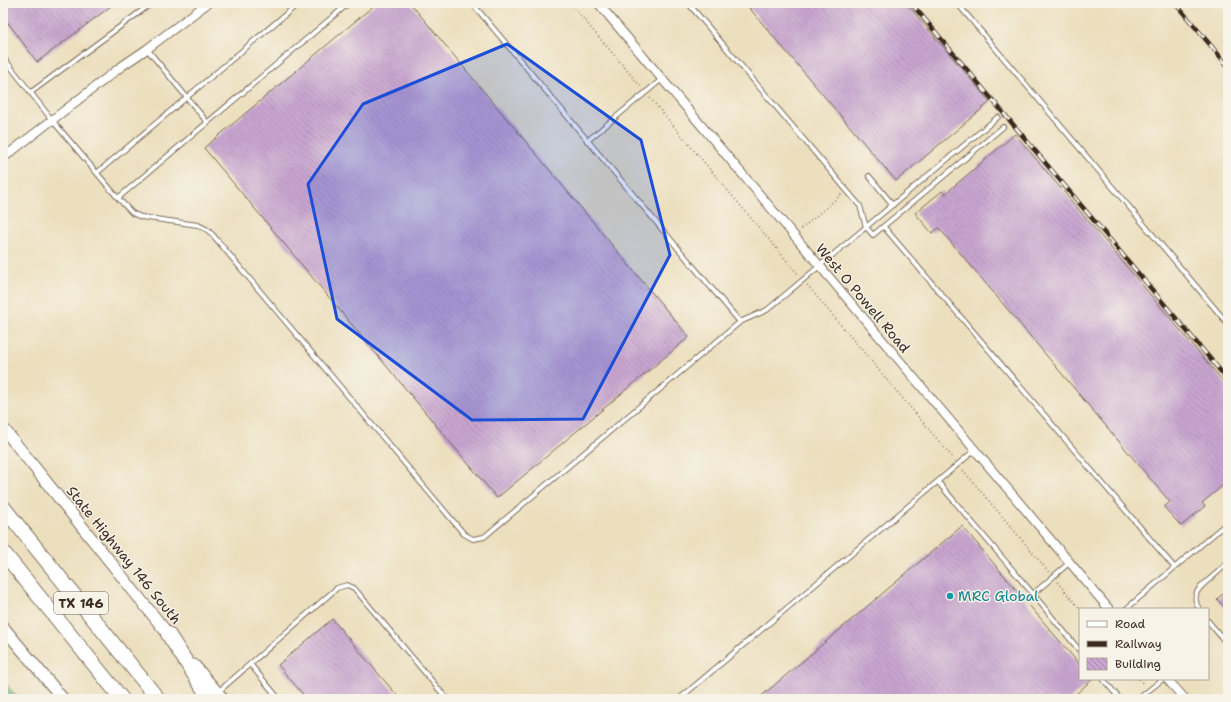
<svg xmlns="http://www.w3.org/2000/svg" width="1231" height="702" font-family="'Shantell Sans',sans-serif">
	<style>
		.forest { fill: url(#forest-firs); stroke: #596e48 }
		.building { fill: url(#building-back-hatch) }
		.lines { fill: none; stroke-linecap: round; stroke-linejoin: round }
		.lane-casing { stroke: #796956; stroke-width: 6 }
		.street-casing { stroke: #796956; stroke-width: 10 }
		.secondary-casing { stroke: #796956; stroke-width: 13 }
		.highway-casing { stroke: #796956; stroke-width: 16 }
		.path { stroke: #796956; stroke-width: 1.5; stroke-dasharray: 1 3; stroke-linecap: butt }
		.lane { stroke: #fff; stroke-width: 4 }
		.street { stroke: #fff; stroke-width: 8 }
		.secondary { stroke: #fff; stroke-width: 11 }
		.highway { stroke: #fff; stroke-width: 14 }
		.rail-casing { stroke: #3b2a1e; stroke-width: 4.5 }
		.rail { stroke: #f7f3e8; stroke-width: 3; stroke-dasharray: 9; stroke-linecap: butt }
		.marked { fill: #1d4ed8; fill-opacity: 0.2; stroke: #1d4ed8; stroke-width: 3; stroke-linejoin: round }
		.culture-dot { fill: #0f9aa8; stroke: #f7f3e8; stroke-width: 1.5 }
		.labels { text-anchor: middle; stroke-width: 3; stroke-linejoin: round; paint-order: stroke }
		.shield { fill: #f7f3e8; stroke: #73665b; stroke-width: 1 }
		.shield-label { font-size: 13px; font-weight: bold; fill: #3b2a1e }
		.street-label { font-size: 14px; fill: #3b2a1e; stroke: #f7f3e8 }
		.culture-label { font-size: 14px; fill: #0d838f; stroke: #f7f3e8; text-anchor: start }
	</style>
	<defs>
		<pattern id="forest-firs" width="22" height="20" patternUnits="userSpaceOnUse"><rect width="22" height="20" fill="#77b373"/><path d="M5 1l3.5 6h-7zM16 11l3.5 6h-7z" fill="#63925e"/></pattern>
		<pattern id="building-back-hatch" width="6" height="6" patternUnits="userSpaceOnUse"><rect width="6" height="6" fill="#c8a5d0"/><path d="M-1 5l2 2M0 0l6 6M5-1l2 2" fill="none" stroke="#a487a8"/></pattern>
	</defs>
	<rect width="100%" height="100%" fill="#f7f3e8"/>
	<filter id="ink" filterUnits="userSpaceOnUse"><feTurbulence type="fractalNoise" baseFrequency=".025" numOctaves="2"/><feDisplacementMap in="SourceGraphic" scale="8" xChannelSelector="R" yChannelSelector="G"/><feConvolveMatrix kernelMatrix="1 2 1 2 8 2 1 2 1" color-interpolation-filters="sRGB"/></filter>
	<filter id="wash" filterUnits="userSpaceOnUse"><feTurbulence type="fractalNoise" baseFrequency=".012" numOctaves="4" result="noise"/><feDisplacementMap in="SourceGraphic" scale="16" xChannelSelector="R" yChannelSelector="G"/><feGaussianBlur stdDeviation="0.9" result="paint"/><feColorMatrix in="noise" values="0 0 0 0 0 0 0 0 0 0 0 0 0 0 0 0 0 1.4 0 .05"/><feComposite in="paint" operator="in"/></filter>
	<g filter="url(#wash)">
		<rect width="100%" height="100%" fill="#ecdfbe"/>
		<path class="forest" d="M3 681 19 699H3Z"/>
		<g id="blocks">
			<path class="building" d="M3 3H115L37 62 3 16Z
				M377 3H410L689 337 497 498 204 148Z
				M745 3H906L990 102 896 181Z
				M1015 134 1228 387V481L1202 503 1205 506 1181 526 1164 507 1170 502 939 228 932 233 915 213 942 191 945 194Z
				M962 526 1080 665V679H1093L1070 699H758Z
				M1228 590V612L1217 599Z
				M332 619 400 699H307L278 665Z"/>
		</g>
	</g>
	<g filter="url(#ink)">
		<use href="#blocks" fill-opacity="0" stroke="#796956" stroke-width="1"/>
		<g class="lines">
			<g class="lane-casing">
				<path id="lane" d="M688 3 860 206 866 227 767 310 740 322
					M957 3 1228 324
					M147 49 207 122
					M3 57 52 120 118 198 349 3
					M30 93 152 3
					M998 117 866 227 873 235 1003 127
					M587 141 662 79
					M98 172 299 3
					M869 176 893 205
					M118 198 132 213 141 217 198 225 206 229 212 234 464 534 473 539 484 537 740 322 472 3
					M884 227 1174 567
					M938 482 1033 594
					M1069 563 1033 594 1080 651
					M1126 609 1228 522
					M1199 609C1190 594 1200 587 1211 578 1217 573 1222 568 1228 563
					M1208 621 1228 645
					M250 664 279 699
					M1103 679 1120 699
					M218 692 337 588 347 585 354 588 447 699
					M679 699 975 450
					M1138 699 1163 679"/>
			</g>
			<g class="street-casing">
				<path id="street" d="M598 3 1109 609
					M3 158 122 66 147 49 208 3
					M1167 679 1185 699"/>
			</g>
			<g class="secondary-casing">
				<path id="secondary" d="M3 428 172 639
					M3 627 63 699
					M194 665 223 699"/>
			</g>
			<g class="highway-casing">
				<path id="highway" d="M3 507 158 699
					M3 552 122 699
					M168 634 210 699"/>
			</g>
			<path class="path" d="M570 3 641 87
				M650 98 798 274
				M801 229 842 194
				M807 285 954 459
				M963 470 1049 572
				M1057 582 1080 609
				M1139 679 1144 685
				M1153 696 1156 699"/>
			<use href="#lane" class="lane"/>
			<use href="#street" class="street"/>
			<use href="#secondary" class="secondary"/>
			<use href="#highway" class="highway"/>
			<g class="rail-casing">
				<path id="rail" d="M911 3 1228 380
					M1175 3 1228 66"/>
			</g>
			<use href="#rail" class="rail"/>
		</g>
	</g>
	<path class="marked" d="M507 44 641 140 670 255 583 419 472 420 337 319 308 184 363 104Z"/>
	<circle class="culture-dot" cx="950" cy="596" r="4"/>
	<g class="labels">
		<rect class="shield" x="54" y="592" width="54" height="22" rx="3"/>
		<g class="shield-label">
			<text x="81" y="608">TX 146</text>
		</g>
		<g class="street-label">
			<text transform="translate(863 298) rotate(50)" y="5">West O Powell Road</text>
			<text transform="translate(124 555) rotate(51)" y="5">State Highway 146 South</text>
		</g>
		<g class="culture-label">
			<text x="958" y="601">MRC Global</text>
		</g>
	</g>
	<rect width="1231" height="702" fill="none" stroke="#f7f3e8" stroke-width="16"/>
	<rect x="1079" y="608" width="130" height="72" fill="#f7f3e8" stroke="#aca397"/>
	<rect x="1087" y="621" width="20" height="6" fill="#ffffff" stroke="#aca397"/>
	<text x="1115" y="628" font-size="12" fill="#3b2a1e">Road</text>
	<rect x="1087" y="641" width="20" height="6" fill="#3b2a1e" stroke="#aca397"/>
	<text x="1115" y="648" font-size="12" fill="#3b2a1e">Railway</text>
	<rect x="1087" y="658" width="20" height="12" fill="url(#building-back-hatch)" stroke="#aca397"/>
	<text x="1115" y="668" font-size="12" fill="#3b2a1e">Building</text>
</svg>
